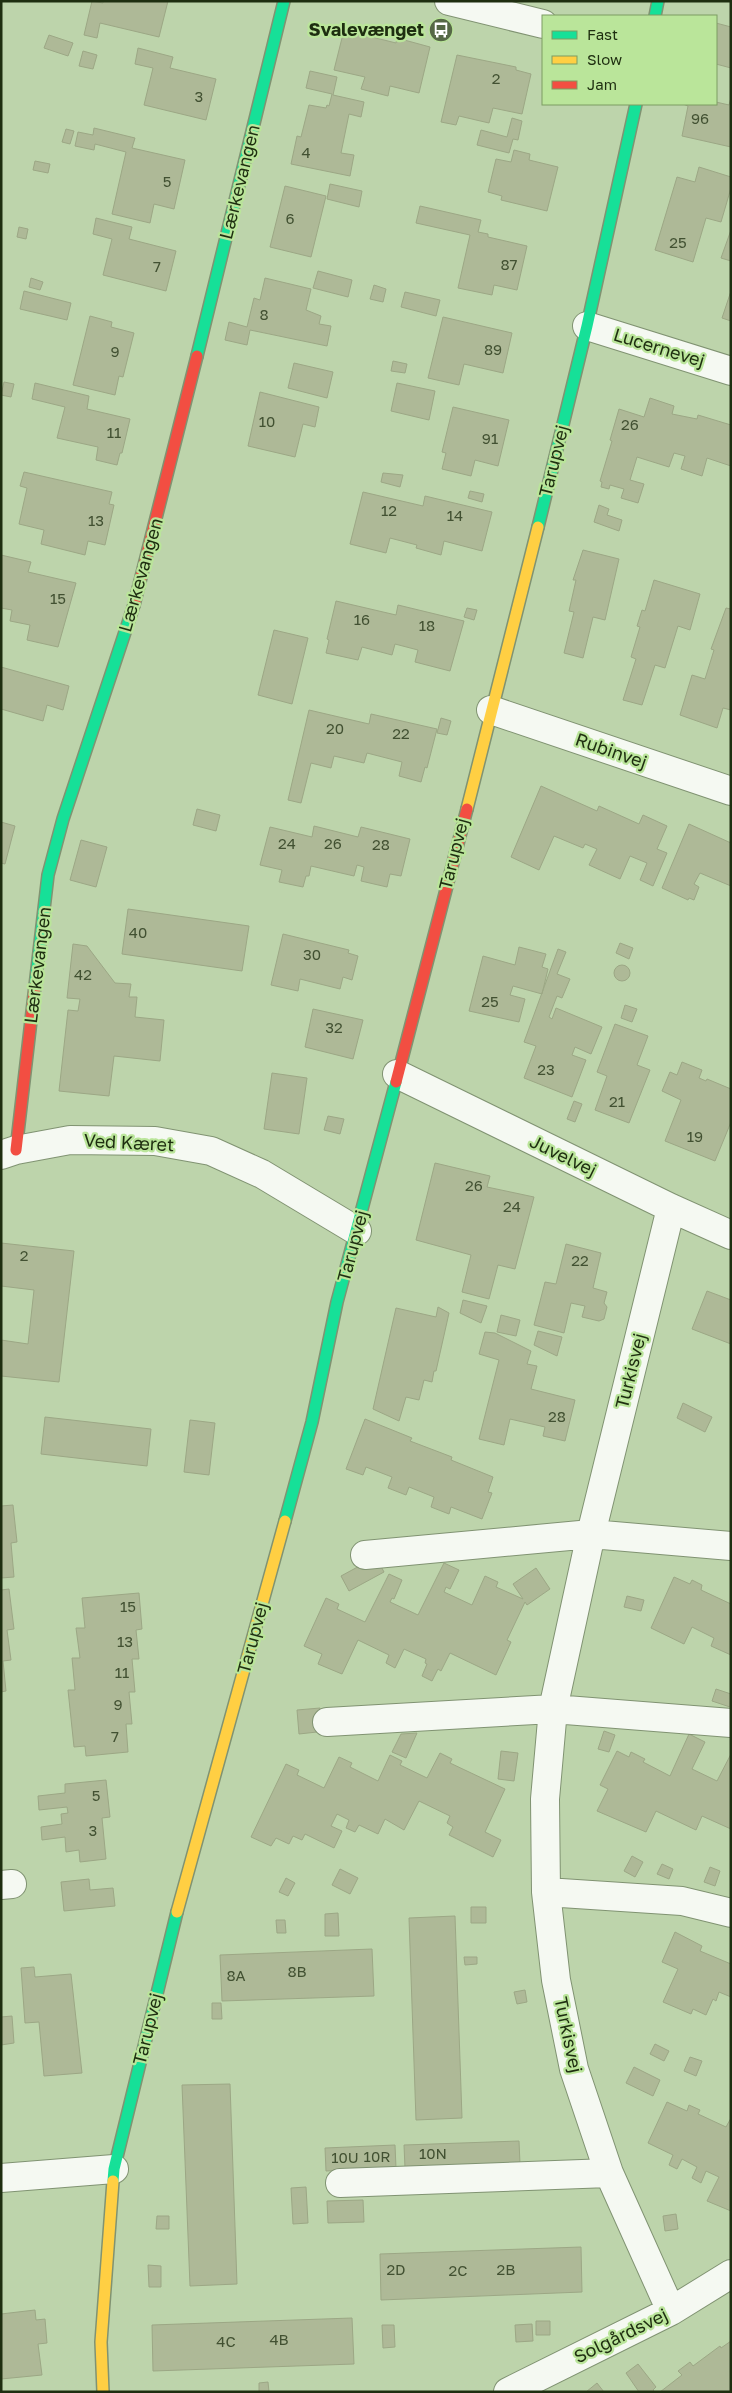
<svg xmlns="http://www.w3.org/2000/svg" width="732" height="2393" font-family="'Golos Text',sans-serif">
	<style>
		.building { fill: #aeb997; stroke: #9ca785 }
		.lines { fill: none; stroke-linecap: round; stroke-linejoin: round }
		.street-casing { stroke: #809372; stroke-width: 30 }
		.fast-casing { stroke: #809372; stroke-width: 14 }
		.slow-casing { stroke: #809372; stroke-width: 14 }
		.jam-casing { stroke: #809372; stroke-width: 14 }
		.street { stroke: #f5f9f2; stroke-width: 28 }
		.fast { stroke: #16e098; stroke-width: 11 }
		.slow { stroke: #ffcf43; stroke-width: 11 }
		.jam { stroke: #f24e42; stroke-width: 11 }
		.labels { text-anchor: middle; stroke-width: 4.5; stroke-linejoin: round; paint-order: stroke }
		.number-label { font-size: 15px; fill: #425132 }
		.poi-label { font-size: 18px; font-weight: bold; fill: #1e2e10; stroke: #bae59a; text-anchor: end }
		.street-label { font-size: 18px; fill: #1e2e10; stroke: #bae59a }
	</style>
	<rect width="100%" height="100%" fill="#bdd4ab"/>
	<path class="building" d="M92 1 103 3V1H168L159 37 100 23 97 38 84 35Z
		M716 23 731 27V68L716 64Z
		M344 30 396 43 397 38 430 47 419 93 390 86 388 96 361 89 365 77 334 70Z
		M49 35 73 43 68 56 44 48Z
		M138 48 173 57 170 68 216 79 206 120 144 105 153 68 135 64Z
		M83 51 97 55 93 69 79 66Z
		M457 55 516 67V70L531 74 522 114 493 108 489 123 459 116 456 125 441 122Z
		M310 71 337 77 333 95 364 102 361 117 349 114 341 153 354 155 350 176 291 164 297 136 301 137 309 105 326 108 327 105 329 106 332 94 306 88Z
		M731 98V147L682 136 688 106 683 104 716 102 729 105Z
		M512 118 522 121 518 140 513 139 509 153 477 145 481 130 507 137Z
		M94 128 135 138 132 148 185 160 174 209 154 204 150 223 112 214 126 152 95 144 94 150 75 146 78 132 93 135Z
		M66 129 74 131 70 144 62 142Z
		M514 150 530 154 529 160 558 167 547 211 501 200 502 196 488 192 496 159 511 162Z
		M35 161 50 164 48 173 33 170Z
		M699 167 731 177V188L721 222 706 218 693 262 655 250 677 177 695 182Z
		M330 184 362 191 359 207 327 199Z
		M285 186 326 196 311 257 270 247Z
		M420 206 481 220 478 232 488 234V237L527 246 517 290 494 285 492 295 458 288 470 235 416 223Z
		M96 218 132 227 129 239 176 251 166 291 103 275 112 239 93 234Z
		M19 227 28 229 26 239 17 237Z
		M731 230V261L721 258Z
		M318 271 352 280 348 297 313 288Z
		M31 278 43 282 40 290 29 287Z
		M265 278 311 289 306 310 321 316 319 324 331 326 327 346 250 330 247 345 225 340 229 322 247 327 254 298 260 300Z
		M374 285 386 289 383 302 370 299Z
		M24 291 71 303 67 320 20 309Z
		M731 291V321L722 318Z
		M405 292 440 300 436 316 401 307Z
		M90 316 112 322 111 327 134 333 123 377 119 376 115 395 73 385Z
		M443 317 512 333 503 373 464 364 459 385 428 378Z
		M393 361 407 364 405 373 391 371Z
		M294 363 333 372 327 398 288 388Z
		M4 382 14 384 11 397 1 395Z
		M35 383 89 396 87 409 130 419 122 453H120L117 465 96 460 98 447 57 438 65 407 32 399Z
		M397 383 435 391 429 420 391 411Z
		M260 392 319 407 315 427 303 424 295 457 248 446Z
		M650 398 674 406 672 414 697 419 698 415 731 425V466L707 458 702 476 681 469 685 456 674 453 669 467 637 457 630 480 644 484 638 503 621 498 624 489 610 485 609 489 601 487 602 482 600 481 612 441 610 440 619 409 644 417Z
		M453 407 509 420 498 466 475 460 471 476 442 469 446 453 442 452Z
		M24 472 112 492 109 504 114 505 105 545 88 541 85 555 41 544 44 530 19 524 27 488 20 486Z
		M383 473 403 475 400 487 381 482Z
		M470 491 484 494 482 502 468 498Z
		M363 492 423 506 425 496 492 512 482 551 444 541 441 555 416 548 417 545 390 538 386 553 350 544Z
		M599 505 609 509 607 515 622 520 619 531 594 522Z
		M583 550 619 559 605 620 593 617 583 658 564 653 574 612 569 611 576 580H573Z
		M1 555 31 562 28 572 76 583 58 647 27 640 30 625 10 621 12 610 1 608Z
		M654 580 700 594 690 630 678 626 665 668 655 665 642 705 623 700 636 659 631 657 640 627 637 626 642 610 645 611Z
		M336 601 396 615 398 605 464 621 450 671 415 662 418 650 395 644 392 655 362 647 358 660 326 653 329 640 327 639Z
		M467 608 477 610 474 620 464 617Z
		M726 608 731 609V710L723 708 717 728 680 715 692 675 705 679 714 650 711 649Z
		M274 630 308 638 292 704 258 695Z
		M1 667 69 686 63 710 47 705 43 721 1 709Z
		M309 710 369 724 371 714 437 729 427 768 425 767 421 782 399 776 402 762 367 753 364 763 334 756 331 768 311 763 301 803 288 800Z
		M441 718 451 721 447 735 437 733Z
		M541 786 597 811 599 806 639 824 643 815 667 826 657 849 667 853 653 886 640 880 647 863 630 856 620 879 589 865 597 849 585 844 583 848 554 836 539 870 511 857Z
		M197 809 220 815 216 831 193 825Z
		M1 822 15 826 5 864 1 863Z
		M689 824 731 843V886L700 873 694 884 699 887 694 900 689 898 688 900 662 888Z
		M314 826 358 837 361 827 410 839 401 876 390 874 387 887 361 881 364 867 357 865 354 876 311 866 309 876H306L303 887 279 882 282 870 260 865 270 827 312 837Z
		M81 840 107 847 96 887 70 880Z
		M128 909 249 926 242 971 122 954Z
		M283 934 349 950 348 953 358 956 352 980 343 977 340 989 300 979 298 991 271 985Z
		M620 943 633 948 629 959 616 953Z
		M73 944 87 946 115 983 131 984 129 997H137L135 1017 164 1020 160 1061 114 1056 109 1096 59 1091 68 1010 78 1011 80 999 67 998Z
		M519 947 546 954 542 967 548 969 542 994 513 986 510 995 525 999 519 1022 469 1011 483 956 515 965Z
		M558 949 566 952 557 974 570 979 562 998 557 996 549 1017 552 1019 556 1008 602 1027 591 1054 575 1047 572 1055 586 1060 572 1097 524 1078 536 1046 524 1042Z
		M614 973a8 8 0 1 1 16 0a8 8 0 1 1-16 0Z
		M625 1005 637 1009 632 1022 621 1018Z
		M313 1009 363 1020 353 1059 305 1047Z
		M615 1024 648 1036 637 1065 650 1070 629 1123 595 1110 607 1076 597 1072Z
		M682 1062 702 1070 699 1078 706 1081 707 1079 731 1089V1122L715 1161 665 1141 681 1100 662 1091 670 1072 677 1075Z
		M272 1073 307 1078 299 1134 264 1129Z
		M574 1101 582 1104 575 1122 567 1119Z
		M328 1116 344 1119 340 1134 324 1130Z
		M435 1163 490 1176 487 1187 534 1197 515 1269 498 1265 489 1299 462 1292 471 1255 416 1240Z
		M1 1243 74 1251 59 1382 1 1376V1340L28 1344 34 1290 1 1286Z
		M566 1244 601 1253 593 1288 607 1292 604 1303 607 1307 604 1319 599 1321 582 1317 585 1306 571 1303 564 1333 534 1325 545 1282 556 1284Z
		M707 1291 731 1300V1344L692 1329Z
		M463 1300 487 1306 481 1323 460 1313Z
		M438 1307 449 1313 436 1371H434L432 1382 424 1380 419 1400 406 1397 399 1421 373 1409 396 1308 436 1317Z
		M501 1315 520 1320 516 1336 497 1332Z
		M538 1331 562 1337 557 1356 534 1345Z
		M485 1332 495 1333 531 1351 527 1364 537 1366 531 1389 575 1400 565 1441 543 1436 545 1427 510 1419 504 1445 479 1439 499 1360 479 1354Z
		M683 1403 712 1417 705 1432 677 1418Z
		M45 1417 151 1429 147 1466 41 1454Z
		M365 1419 412 1438 410 1441 452 1457 451 1460 493 1477 488 1492 492 1493 482 1519 451 1507 449 1514 431 1507 434 1497 409 1487 406 1495 388 1488 392 1477 366 1467 363 1475 346 1469Z
		M190 1420 215 1423 209 1475 184 1472Z
		M13 1505 17 1542 11 1543 14 1577 1 1578V1506Z
		M376 1557 384 1572 349 1591 341 1576Z
		M444 1563 459 1570 450 1589 446 1587 444 1592 472 1605 485 1576 498 1582 496 1587 523 1599 513 1584 536 1568 550 1589 527 1605 525 1602 507 1640 511 1642 496 1675 450 1653 441 1671 438 1669 432 1681 422 1676 427 1664 425 1663 426 1659 404 1649 395 1668 386 1663 389 1655 358 1640 342 1674 318 1664 322 1654 304 1646 326 1598 339 1604 337 1609 365 1622 389 1574 402 1580 394 1599 392 1598 390 1602 418 1615Z
		M674 1577 690 1584 692 1580 702 1585 701 1590 731 1604V1655L711 1646 714 1638 692 1627 684 1644 651 1628Z
		M9 1589 14 1629 7 1630 11 1660 3 1661 6 1691 1 1692V1590Z
		M139 1593 142 1629 136 1630 139 1659H132L135 1692H129L132 1724H126L128 1752 86 1756 85 1746 74 1747 68 1690H75L72 1658H80L76 1628H85L82 1598Z
		M627 1596 644 1600 641 1611 624 1607Z
		M716 1689 731 1694 730 1707 712 1701Z
		M320 1708 321 1723H317V1732L299 1734 297 1710Z
		M604 1731 615 1735 609 1752 598 1749Z
		M417 1733 406 1758 392 1752 401 1734Z
		M689 1734 705 1742 692 1769 717 1781 731 1754V1829L702 1816 696 1830 656 1811 646 1832 597 1811 608 1789 600 1785 617 1751 629 1757 631 1752 645 1759 643 1762 670 1776Z
		M501 1751 518 1753 514 1781 498 1779Z
		M440 1753 452 1759 450 1763 505 1789 485 1832 501 1840 493 1857 449 1835 453 1827 447 1823 450 1816 419 1801 404 1830 385 1819 378 1834 359 1825 355 1832 346 1828 349 1820 337 1814 331 1826 342 1831 334 1848 305 1834 302 1840 293 1836 289 1844 276 1838 271 1846 251 1837 286 1764 299 1770 297 1775 324 1788 339 1757 352 1763 350 1767 378 1781 390 1755 402 1761 400 1765 427 1778Z
		M106 1780 110 1817 102 1818 106 1859 80 1862 79 1850 66 1852 65 1837 42 1840 41 1827 62 1824 61 1814 68 1813 67 1807 39 1810 38 1796 65 1793V1784Z
		M632 1856 643 1862 635 1877 624 1871Z
		M662 1864 673 1869 669 1879 657 1874Z
		M710 1867 720 1871 715 1886 704 1882Z
		M340 1869 358 1878 350 1894 332 1885Z
		M286 1878 295 1883 288 1896 279 1892Z
		M89 1879 90 1890 113 1888 115 1906 64 1911 61 1882Z
		M471 1907H486V1923H471Z
		M338 1913 339 1936H325V1914Z
		M455 1916 462 2118 416 2120 409 1918Z
		M276 1920H285L286 1933H277Z
		M675 1932 702 1946 700 1951 731 1964V1997L719 1992 716 2001 713 1999 706 2015 693 2009 691 2014 663 2002 678 1969 662 1962Z
		M372 1949 374 1996 222 2001 220 1955Z
		M464 1957H477V1964L465 1965Z
		M34 1967 35 1977 71 1974 82 2073 44 2076 39 2022 25 2023 21 1968Z
		M525 1990 527 2002 517 2004 514 1992Z
		M212 2003H221L222 2019H212Z
		M12 2016 14 2043 1 2045V2017Z
		M655 2044 669 2051 664 2061 650 2054Z
		M690 2057 702 2061 696 2076 684 2071Z
		M634 2067 660 2080 653 2096 626 2083Z
		M230 2084 237 2284 190 2286 182 2085Z
		M667 2102 687 2111 689 2105 700 2110 698 2114 726 2127 731 2118V2211L707 2201 719 2177 706 2171 701 2183 692 2178 697 2167 682 2159 677 2169 669 2165 673 2155 648 2143Z
		M519 2141 520 2164 405 2168 404 2145Z
		M395 2145 396 2168 326 2171 325 2148Z
		M306 2187 308 2223 293 2224 291 2188Z
		M363 2200 364 2222 328 2223 327 2201Z
		M676 2214 678 2229 665 2231 663 2216Z
		M157 2216H169V2229H156Z
		M581 2247 582 2292 381 2300 380 2254Z
		M148 2265 161 2266V2287H149Z
		M35 2310 36 2320 45 2319 47 2343 38 2344 42 2375 1 2379V2314Z
		M352 2318 354 2364 153 2371 152 2325Z
		M536 2321H550V2335H536Z
		M532 2324 533 2341 516 2342 515 2325Z
		M382 2325H394L395 2347 383 2348Z
		M731 2341V2392H660L682 2375 678 2371 690 2362 693 2366 720 2346 721 2348Z
		M638 2364 656 2387 653 2390 655 2392H639L626 2373Z
		M268 2382 269 2392H259V2383Z
		M597 2383 604 2392H586Z"/>
	<g class="lines">
		<g class="street-casing">
			<path id="street" d="M449 1 543 24
				M587 326 731 371
				M491 710 731 791
				M397 1074 671 1208 731 1235
				M1 1155 16 1150 70 1140 155 1141 211 1151 262 1174 357 1231
				M671 1208 591 1534 553 1709 545 1799 546 1892 556 1980 574 2069 609 2173 671 2311
				M365 1555 591 1534 731 1546
				M327 1722 553 1709 731 1723
				M1 1885 12 1884
				M546 1892 682 1901 731 1913
				M1 2178 114 2169
				M340 2183 609 2173
				M508 2392 671 2311 731 2274"/>
		</g>
		<g class="fast-casing">
			<path id="fast" d="M655 16 658 1
				M197 356 284 1
				M538 527 587 326 636 104
				M35 986 48 875 63 819 134 605
				M285 1521 312 1422 337 1302 396 1082
				M113 2181 114 2169 177 1912"/>
		</g>
		<g class="slow-casing">
			<path id="slow" d="M467 809 538 527
				M177 1912 285 1521
				M103 2392 101 2342 113 2181"/>
		</g>
		<g class="jam-casing">
			<path id="jam" d="M134 605 197 356
				M396 1082 467 809
				M16 1150 35 986"/>
		</g>
		<use href="#street" class="street"/>
		<use href="#fast" class="fast"/>
		<use href="#slow" class="slow"/>
		<use href="#jam" class="jam"/>
	</g>
	<defs>
		<g id="bus-disc" transform="scale(1.25)"><circle r="9.5" fill="#566846" stroke="#bae59a"/><path d="M-5-6H5V4H4V6H2V4H-2V6H-4V4H-5ZM-3.5-4V0h7V-4ZM-3.5 1.2v1.5H-2V1.2ZM2 1.2v1.5H3.5V1.2Z" fill="#fff"/></g>
	</defs>
	<g fill-rule="evenodd">
		<use href="#bus-disc" x="441" y="30"/>
	</g>
	<g class="labels">
		<g class="number-label">
			<text x="496" y="84">2</text>
			<text x="199" y="102">3</text>
			<text x="700" y="124">96</text>
			<text x="306" y="158">4</text>
			<text x="167" y="187">5</text>
			<text x="290" y="224">6</text>
			<text x="678" y="248">25</text>
			<text x="509" y="270">87</text>
			<text x="157" y="272">7</text>
			<text x="264" y="320">8</text>
			<text x="493" y="355">89</text>
			<text x="115" y="357">9</text>
			<text x="267" y="427">10</text>
			<text x="630" y="430">26</text>
			<text x="114" y="438">11</text>
			<text x="490" y="444">91</text>
			<text x="389" y="516">12</text>
			<text x="455" y="521">14</text>
			<text x="96" y="526">13</text>
			<text x="58" y="604">15</text>
			<text x="362" y="625">16</text>
			<text x="427" y="631">18</text>
			<text x="335" y="734">20</text>
			<text x="401" y="739">22</text>
			<text x="287" y="849">24</text>
			<text x="333" y="849">26</text>
			<text x="381" y="850">28</text>
			<text x="138" y="938">40</text>
			<text x="312" y="960">30</text>
			<text x="83" y="980">42</text>
			<text x="490" y="1007">25</text>
			<text x="334" y="1033">32</text>
			<text x="546" y="1075">23</text>
			<text x="617" y="1107">21</text>
			<text x="695" y="1142">19</text>
			<text x="474" y="1191">26</text>
			<text x="512" y="1212">24</text>
			<text x="24" y="1261">2</text>
			<text x="580" y="1266">22</text>
			<text x="557" y="1422">28</text>
			<text x="128" y="1612">15</text>
			<text x="125" y="1647">13</text>
			<text x="122" y="1678">11</text>
			<text x="118" y="1710">9</text>
			<text x="115" y="1742">7</text>
			<text x="96" y="1801">5</text>
			<text x="93" y="1836">3</text>
			<text x="297" y="1977">8B</text>
			<text x="236" y="1981">8A</text>
			<text x="433" y="2159">10N</text>
			<text x="377" y="2162">10R</text>
			<text x="345" y="2163">10U</text>
			<text x="396" y="2275">2D</text>
			<text x="506" y="2275">2B</text>
			<text x="458" y="2276">2C</text>
			<text x="279" y="2345">4B</text>
			<text x="226" y="2347">4C</text>
		</g>
		<g class="poi-label">
			<text x="424" y="36">Svalevænget</text>
		</g>
		<g class="street-label">
			<text transform="translate(240 182) rotate(-76)" y="6">Lærkevangen</text>
			<text transform="translate(659 348) rotate(17)" y="6">Lucernevej</text>
			<text transform="translate(554 461) rotate(-76)" y="6">Tarupvej</text>
			<text transform="translate(141 575) rotate(-74)" y="6">Lærkevangen</text>
			<text transform="translate(611 751) rotate(19)" y="6">Rubinvej</text>
			<text transform="translate(454 854) rotate(-76)" y="6">Tarupvej</text>
			<text transform="translate(38 965) rotate(-83)" y="6">Lærkevangen</text>
			<text transform="translate(129 1143) rotate(3)" y="6">Ved Kæret</text>
			<text transform="translate(563 1156) rotate(26)" y="6">Juvelvej</text>
			<text transform="translate(353 1246) rotate(-75)" y="6">Tarupvej</text>
			<text transform="translate(631 1371) rotate(-76)" y="6">Turkisvej</text>
			<text transform="translate(253 1638) rotate(-75)" y="6">Tarupvej</text>
			<text transform="translate(148 2029) rotate(-76)" y="6">Tarupvej</text>
			<text transform="translate(568 2035) rotate(78)" y="6">Turkisvej</text>
			<text transform="translate(621 2336) rotate(-26)" y="6">Solgårdsvej</text>
		</g>
	</g>
	<rect width="732" height="2393" fill="none" stroke="#1e2e10" stroke-width="5"/>
	<rect x="542" y="15" width="175" height="90" fill="#bae59a" stroke="#7c9c63"/>
	<rect x="552" y="31" width="25" height="8" fill="#16e098" stroke="#7c9c63"/>
	<text x="587" y="40" font-size="15" fill="#1e2e10">Fast</text>
	<rect x="552" y="56" width="25" height="8" fill="#ffcf43" stroke="#7c9c63"/>
	<text x="587" y="65" font-size="15" fill="#1e2e10">Slow</text>
	<rect x="552" y="81" width="25" height="8" fill="#f24e42" stroke="#7c9c63"/>
	<text x="587" y="90" font-size="15" fill="#1e2e10">Jam</text>
</svg>
